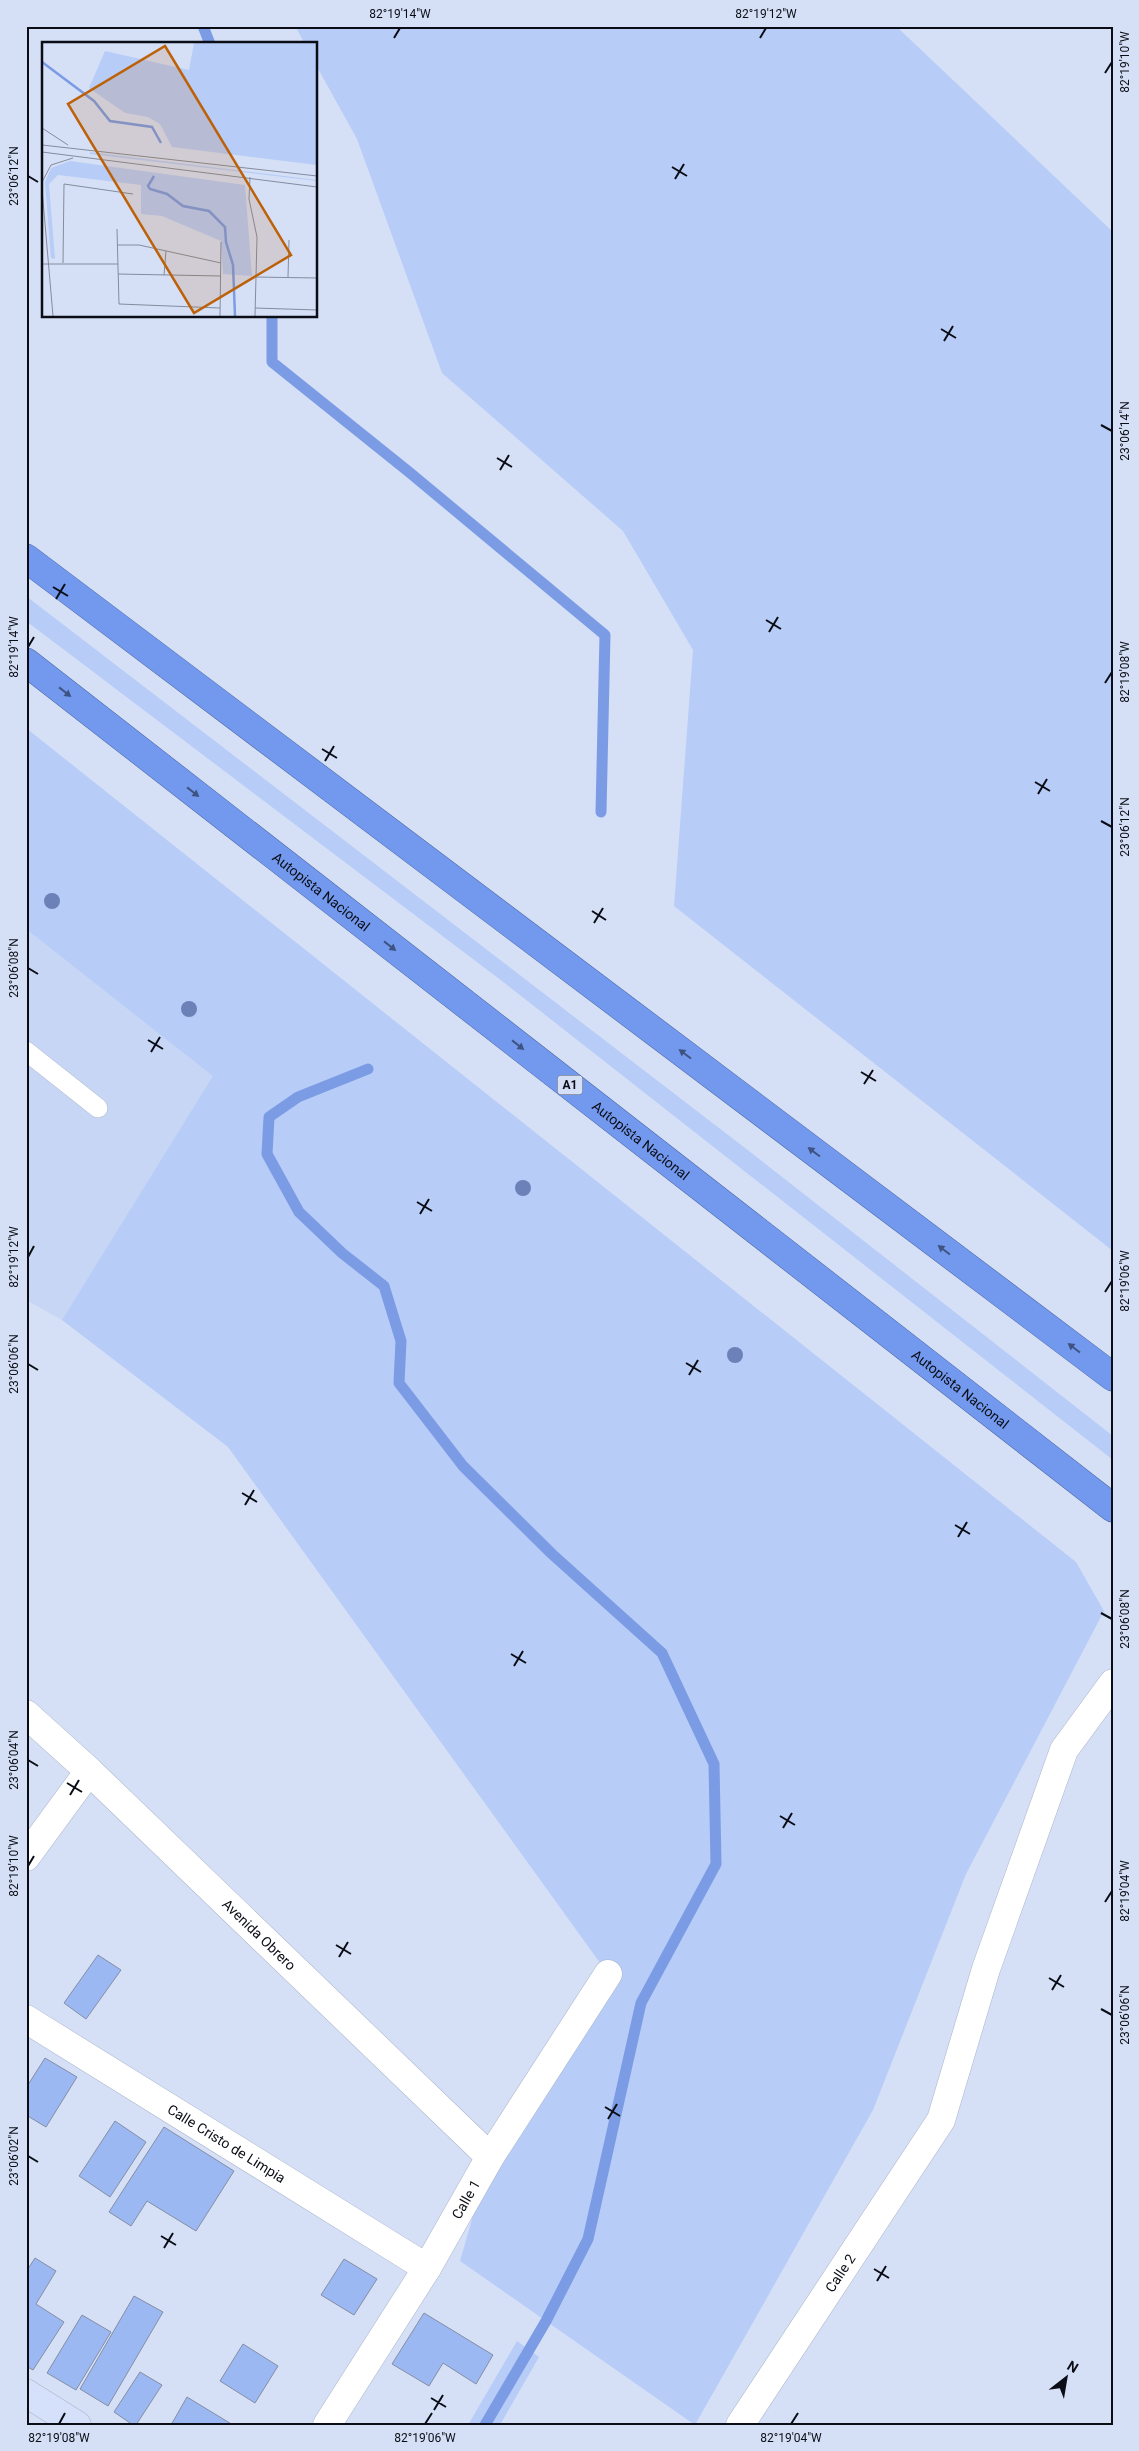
<svg xmlns="http://www.w3.org/2000/svg" width="1139" height="2451" font-family="Roboto,sans-serif">
	<style>
		.built { fill: #c7d6f4 }
		.green { fill: #b7ccf7 }
		.lines { fill: none; stroke-linecap: round; stroke-linejoin: round }
		.stream { stroke: #7b9ce4; stroke-width: 11 }
		.building { fill: #9cb8f3; stroke: #848ea4 }
		.lane-casing { stroke: #aab5cb; stroke-width: 20 }
		.street-casing { stroke: #aab5cb; stroke-width: 29 }
		.secondary-casing { stroke: #aab5cb; stroke-width: 29 }
		.highway-casing { stroke: #4e68a2; stroke-width: 29 }
		.lane { stroke: #fff; stroke-width: 19 }
		.street { stroke: #fff; stroke-width: 28 }
		.secondary { stroke: #d5e0fa; stroke-width: 28 }
		.highway { stroke: #7399ee; stroke-width: 28 }
		.tree { fill: #6b81b8 }
		.oneway { fill: #3e5382 }
		.ticks { fill: none; stroke: #0a0d15; stroke-width: 2 }
		.labels { text-anchor: middle; stroke-width: 5; stroke-linejoin: round; paint-order: stroke }
		.shield { fill: #d5e0f7; stroke: #474c59; stroke-width: 1 }
		.shield-label { font-size: 12px; font-weight: bold; fill: #0a0d15 }
		.street-label { font-size: 14px; fill: #0a0d15; stroke: #d5e0f7 }
		.inset-river { fill: none; stroke: #7b9ce4; stroke-width: 2.5 }
		.inset-road { fill: none; stroke: #848c9d; stroke-width: 1 }
		.view { fill: #bd6109; fill-opacity: 0.15; stroke: #bd6109; stroke-width: 2.5 }
		.inset-edge { fill: none; stroke: #0a0d15; stroke-width: 2.5 }
		.neatline { fill: none; stroke: #0a0d15; stroke-width: 2 }
		.ticks-label { font-size: 12px; text-anchor: middle; fill: #0a0d15 }
	</style>
	<rect width="100%" height="100%" fill="#d5e0f7"/>
	<path class="built" d="M26 929 214 1076 62 1320 26 1300Z"/>
	<path class="green" d="M295 26H896L1113 232V1251L674 906 693 650 623 531 442 373 357 139 316 65V44H305Z
		M26 596 749 1151 1113 1436V1460L502 981 26 621Z
		M26 728 1076 1562 1104 1611 966 1874 873 2110 695 2425 460 2261 490 2157 608 1974 228 1447 62 1320 213 1076 26 929Z
		M517 2341 539 2357 500 2425H468Z"/>
	<g class="lines">
		<path class="stream" d="M203 26 210 44
			M272 316V362L409 472 605 635 601 812
			M368 1069 298 1097 269 1117 267 1154 299 1212 342 1253 384 1286 401 1341 399 1383 463 1466 552 1554 662 1653 714 1764 716 1864 641 2003 588 2239 546 2321 485 2425"/>
	</g>
	<path class="building" d="M98 1955 121 1970 86 2019 64 2003Z
		M45 2058 77 2077 46 2127 26 2115V2088Z
		M115 2121 146 2142 110 2197 79 2176Z
		M164 2127 234 2171 196 2231 147 2201 131 2226 109 2212Z
		M35 2258 56 2271 36 2304 64 2322 33 2370 26 2366V2272Z
		M344 2259 377 2279 354 2315 321 2295Z
		M134 2296 163 2312 108 2406 80 2389Z
		M424 2313 493 2355 476 2384 443 2363 429 2386 392 2364Z
		M82 2315 111 2332 76 2390 47 2373Z
		M243 2344 278 2366 255 2403 220 2381Z
		M140 2372 162 2385 136 2425H133L114 2412Z
		M187 2397 233 2425H171Z"/>
	<g class="lines">
		<g class="lane-casing">
			<path id="lane" d="M26 1051 98 1108"/>
		</g>
		<g class="street-casing">
			<g id="street">
				<path id="s1" d="M26 1714 89 1771 490 2157"/>
				<path d="M26 1857 89 1771"/>
				<path id="s2" d="M26 2019 427 2268"/>
				<path id="s3" d="M327 2425 427 2268 490 2157 608 1974"/>
				<path id="s4" d="M740 2425 941 2120 986 1969 1064 1750 1113 1683"/>
			</g>
		</g>
		<g class="secondary-casing">
			<path id="secondary" d="M26 2393 77 2425"/>
		</g>
		<g class="highway-casing">
			<g id="highway">
				<path d="M26 558 1113 1377"/>
				<path id="s5" d="M26 662 1113 1508"/>
			</g>
		</g>
		<use href="#lane" class="lane"/>
		<use href="#street" class="street"/>
		<use href="#secondary" class="secondary"/>
		<use href="#highway" class="highway"/>
	</g>
	<g class="tree">
		<circle cx="52" cy="901" r="8"/>
		<circle cx="189" cy="1009" r="8"/>
		<circle cx="523" cy="1188" r="8"/>
		<circle cx="735" cy="1355" r="8"/>
	</g>
	<defs><path id="oneway-solid" d="M-6-.8H1V-3.2L6.5 0L1 3.2V.8H-6Z" transform="scale(1.25)"/></defs>
	<g class="oneway">
		<use href="#oneway-solid" transform="translate(65 692) rotate(38)"/>
		<use href="#oneway-solid" transform="translate(193 792) rotate(38)"/>
		<use href="#oneway-solid" transform="translate(390 946) rotate(38)"/>
		<use href="#oneway-solid" transform="translate(518 1045) rotate(38)"/>
		<use href="#oneway-solid" transform="translate(685 1054) rotate(-143)"/>
		<use href="#oneway-solid" transform="translate(814 1152) rotate(-143)"/>
		<use href="#oneway-solid" transform="translate(944 1250) rotate(-143)"/>
		<use href="#oneway-solid" transform="translate(1074 1348) rotate(-143)"/>
	</g>
	<path class="ticks" d="M394 38 400 28M760 38 766 28M1105 73 1112 62M672 167 687 176M28 176 38 182M675 179 684 164M941 329 956 338M944 341 953 326M1101 425 1112 431M497 458 512 467M500 470 509 455M53 587 68 596M56 599 65 584M766 620 781 629M769 632 778 617M28 647 34 637M1105 683 1112 672M322 749 337 758M325 761 334 746M1035 782 1050 791M1038 794 1047 779M1101 821 1112 827M592 911 606 920M594 923 603 908M28 968 38 974M148 1040 163 1049M151 1052 160 1037M861 1072 876 1081M864 1084 873 1070M417 1202 432 1211M420 1214 429 1199M28 1257 34 1246M1105 1292 1112 1281M686 1363 701 1372M28 1364 38 1370M689 1375 698 1360M242 1493 257 1502M245 1505 254 1490M955 1525 970 1534M958 1537 967 1522M1101 1613 1112 1619M511 1654 526 1663M514 1666 523 1651M28 1760 38 1766M67 1783 82 1792M70 1795 79 1780M780 1816 795 1825M783 1828 792 1813M28 1866 34 1856M1105 1902 1112 1891M336 1945 351 1954M339 1957 348 1942M1049 1978 1064 1987M1052 1990 1061 1975M1101 2009 1112 2015M605 2107 620 2116M608 2119 617 2104M28 2156 38 2162M161 2236 176 2245M164 2248 173 2233M874 2269 889 2278M877 2281 886 2266M431 2398 446 2407M434 2410 443 2395M59 2424 65 2413M425 2424 432 2413M791 2424 798 2413"/>
	<g class="labels">
		<rect class="shield" x="557.5" y="1075.5" width="25" height="19" rx="4"/>
		<g class="shield-label">
			<text x="570" y="1089">A1</text>
		</g>
		<g class="street-label">
			<text dy="5" stroke="none"><textPath href="#s5" startOffset="374">Autopista Nacional</textPath></text>
			<text dy="5" stroke="none"><textPath href="#s5" startOffset="779">Autopista Nacional</textPath></text>
			<text dy="5" stroke="none"><textPath href="#s5" startOffset="1184">Autopista Nacional</textPath></text>
			<text dy="5" stroke="none"><textPath href="#s1" startOffset="321">Avenida Obrero</textPath></text>
			<text dy="5" stroke="none"><textPath href="#s2" startOffset="236">Calle Cristo de Limpia</textPath></text>
			<text dy="5" stroke="none"><textPath href="#s3" startOffset="265">Calle 1</textPath></text>
			<text dy="5" stroke="none"><textPath href="#s4" startOffset="182">Calle 2</textPath></text>
		</g>
	</g>
	<g transform="translate(42 42)">
		<rect width="275" height="275" fill="#d5e0f7"/>
		<path d="M152 1H275V123L130 105 118 82 106 75 83 71 47 46 63 9 147 28ZM48 110 275 138V139L48 112ZM28 119 203 143 210 234 181 232 179 199 120 174 99 172V143L16 133 7 142 13 217 9 216 3 140 9 126Z" fill="#b7ccf7"/>
		<path class="inset-river" d="M0 20 52 59 68 79 110 85 119 101M112 134 106 144 108 147 125 152 141 164 167 169 183 185 184 200 191 223 193 274"/>
		<path class="inset-road" d="M0 86 26 103M0 103 275 134M0 110 275 145M208 135 207 157 215 195 213 274M0 140 9 123 31 116M0 147 11 274M75 187 77 262 178 266M75 203H97L179 221M21 221 22 142 91 152M0 222H76M76 232 179 234M122 233 124 209M213 235 275 236M246 235 247 198M213 266 275 268M178 274 179 200"/>
		<path class="view" d="M123 4 249 213 152 271 26 62Z"/>
		<rect width="275" height="275" class="inset-edge"/>
	</g>
	<rect width="1139" height="2451" fill="none" stroke="#d5e0f7" stroke-width="55"/>
	<g transform="translate(1066 2378) rotate(31)" stroke="#d5e0f7" stroke-width="4" paint-order="stroke">
	<path d="M0-4L9 19L0 12L-9 19Z" fill="#0a0d15"/>
	<text y="-8" font-size="14" font-weight="bold" text-anchor="middle" fill="#0a0d15">N</text>
	</g>
	<rect x="28" y="28" width="1084" height="2396" class="neatline"/>
	<g class="ticks-label">
		<text x="400" y="18">82°19'14"W</text>
		<text x="766" y="18">82°19'12"W</text>
		<text transform="translate(1125 62) rotate(-90)" y="4">82°19'10"W</text>
		<text transform="translate(14 176) rotate(-90)" y="4">23°06'12"N</text>
		<text transform="translate(1125 431) rotate(-90)" y="4">23°06'14"N</text>
		<text transform="translate(14 647) rotate(-90)" y="4">82°19'14"W</text>
		<text transform="translate(1125 672) rotate(-90)" y="4">82°19'08"W</text>
		<text transform="translate(1125 827) rotate(-90)" y="4">23°06'12"N</text>
		<text transform="translate(14 968) rotate(-90)" y="4">23°06'08"N</text>
		<text transform="translate(14 1257) rotate(-90)" y="4">82°19'12"W</text>
		<text transform="translate(1125 1281) rotate(-90)" y="4">82°19'06"W</text>
		<text transform="translate(14 1364) rotate(-90)" y="4">23°06'06"N</text>
		<text transform="translate(1125 1619) rotate(-90)" y="4">23°06'08"N</text>
		<text transform="translate(14 1760) rotate(-90)" y="4">23°06'04"N</text>
		<text transform="translate(14 1866) rotate(-90)" y="4">82°19'10"W</text>
		<text transform="translate(1125 1891) rotate(-90)" y="4">82°19'04"W</text>
		<text transform="translate(1125 2015) rotate(-90)" y="4">23°06'06"N</text>
		<text transform="translate(14 2156) rotate(-90)" y="4">23°06'02"N</text>
		<text x="59" y="2442">82°19'08"W</text>
		<text x="425" y="2442">82°19'06"W</text>
		<text x="791" y="2442">82°19'04"W</text>
	</g>
</svg>
